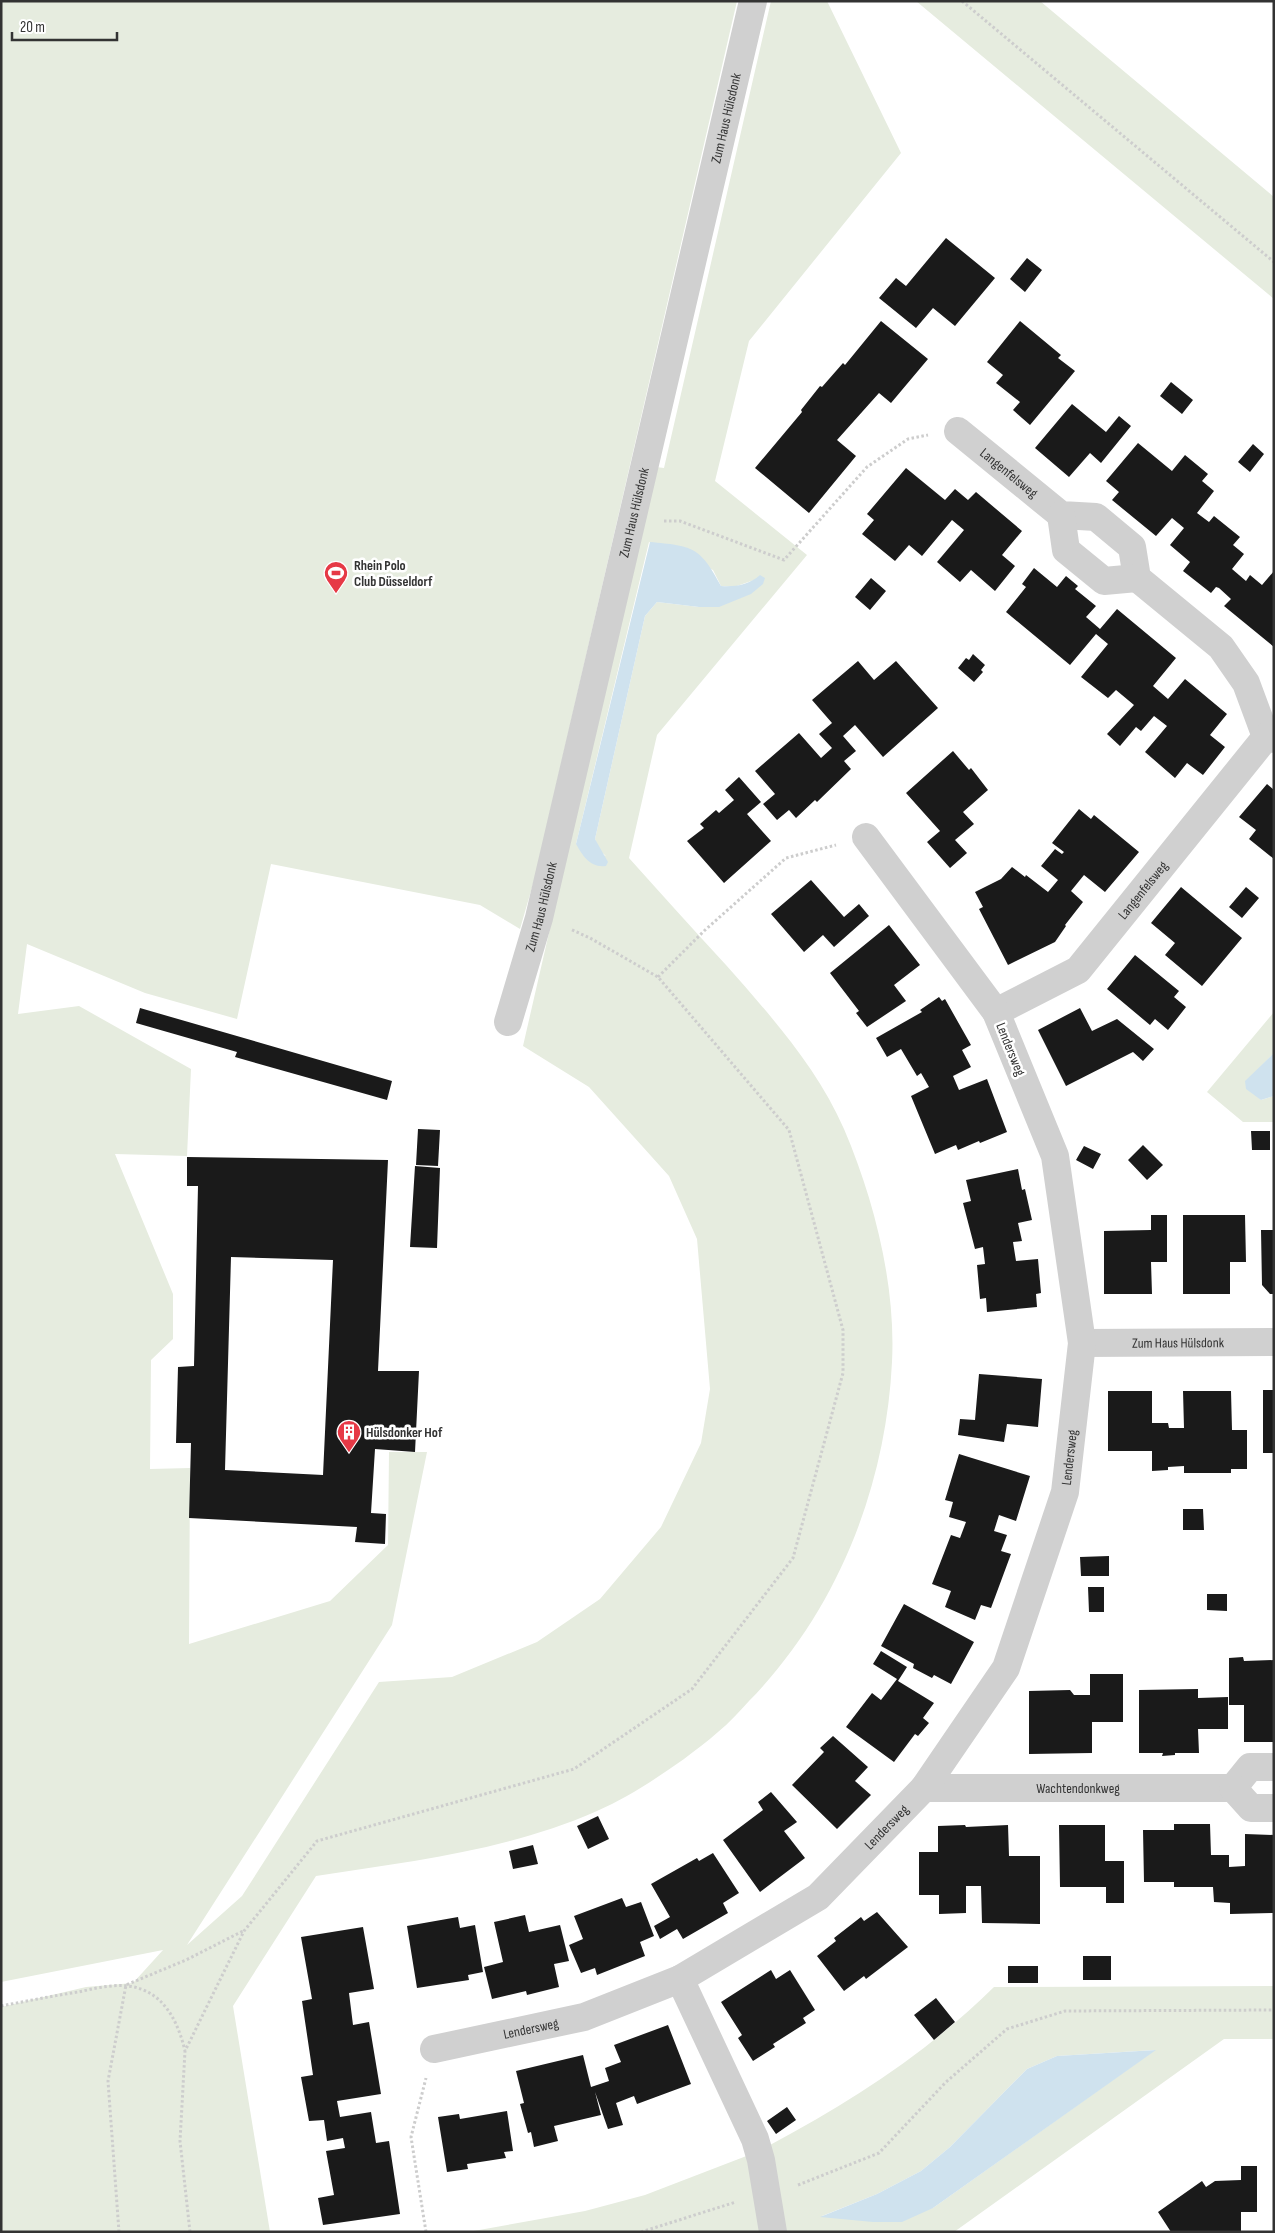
<svg xmlns="http://www.w3.org/2000/svg" width="1275" height="2233" font-family="'Sofia Sans Condensed',sans-serif">
	<style>
		.green { fill: #e6ecdf; fill-rule: evenodd }
		.water { fill: #cfe2ee }
		.building { fill: #1a1a1a; fill-rule: evenodd }
		.lines { fill: none; stroke-linecap: round; stroke-linejoin: round }
		.path { stroke: #cdcdcd; stroke-width: 3; stroke-dasharray: 2.5 2.5; stroke-linecap: butt }
		.minor { stroke: #d0d0d0; stroke-width: 28 }
		.labels { text-anchor: middle; stroke-width: 5; stroke-linejoin: round; paint-order: stroke }
		.street-label { font-size: 14px; fill: #333; stroke: #fff }
		.poi-label { font-size: 14px; font-weight: bold; fill: #333; stroke: #fff; text-anchor: start }
	</style>
	<rect width="100%" height="100%" fill="#fff"/>
	<path class="green" d="M1 1H737L535 877 520 929 480 905 271 864 237 1019 145 993 27 944 18 1014 79 1006 191 1069 187 1156 115 1154 173 1294V1339L151 1360 150 1469 190 1468 189 1644 330 1601 388 1545 389 1452H427L392 1625 187 1945 242 1896 379 1682 452 1677 537 1642 600 1599 661 1527 701 1443 710 1389 697 1239 669 1176 589 1087 523 1046 656 467 664 468 771 1H827L901 153 749 341 715 481 807 555 657 735 629 858C661 894 693 929 726 965 770 1015 817 1067 844 1129 874 1199 896 1285 892 1362 886 1487 837 1611 749 1701 739 1712 729 1723 718 1732 707 1742 695 1750 684 1759 657 1778 627 1798 597 1811 506 1851 413 1861 316 1876L233 2006 270 2232H1V2007L86 1987 133 1983 163 1950 1 1982ZM649 542 713 570 721 586 734 587 754 580 699 607 657 602 645 616 595 839 600 851 606 856 576 844Z
		M916 1H1040L1274 197V299Z
		M1274 1012V1053L1246 1082 1261 1100 1274 1096V1122H1243L1207 1092Z
		M1274 1986V2039H1224L954 2232H784L770 2145C851 2102 928 2052 994 1987ZM1155 2050 933 2208 822 2216 877 2194 921 2171 950 2147 1027 2069 1057 2056Z
		M749 2155 761 2232H468L585 2211 645 2195Z"/>
	<path class="water" d="M650 542C692 546 700 546 721 586 735 587 749 585 760 575L765 578 763 584 751 594 719 607H699L657 602 645 616 595 839 608 862 606 866C590 868 583 856 576 844Z
		M1274 1053V1096L1261 1100 1246 1089 1245 1081Z
		M1156 2050 933 2208 902 2222H873L820 2217 877 2194 921 2171 950 2147 1027 2069 1057 2056Z"/>
	<path class="building" d="M946 238 995 278 955 326 933 308 916 328 879 298 896 278 906 286Z
		M1027 258 1042 270 1025 292 1010 279Z
		M881 321 928 359 891 403 879 393 837 440 856 456 809 513 755 468 802 412 801 410 820 386 822 387 843 363 845 365Z
		M1020 321 1061 355 1058 358 1075 371 1030 425 1013 410 1020 402 996 383 1003 375 987 362Z
		M1171 382 1193 400 1182 414 1160 396Z
		M1072 404 1106 432 1119 416 1131 426 1101 463 1090 453 1069 477 1035 448Z
		M1138 443 1172 471 1185 455 1208 474 1202 481 1214 491 1197 513 1209 522 1214 516 1240 537 1233 545 1244 554 1232 569 1246 581 1250 575 1262 585 1274 571V647L1224 606 1231 599 1219 588 1216 587 1211 593 1183 571 1190 562 1170 545 1184 528 1172 518 1156 536 1112 500 1119 492 1106 481Z
		M1253 444 1264 454 1250 472 1238 462Z
		M906 468 945 500 955 489 968 500 976 492 1022 531 1002 555 1015 566 995 591 971 570 960 582 937 562 964 530 952 520 922 556 909 545 895 561 862 534 874 520 867 514Z
		M1034 568 1057 587 1066 576 1078 586 1075 589 1096 606 1086 617 1100 629 1117 609 1176 658 1153 686 1168 699 1185 679 1227 714 1210 735 1225 747 1203 775 1187 763 1175 778 1145 752 1167 726 1154 716 1141 731 1136 727 1120 746 1107 734 1134 705 1116 690 1108 698 1081 677 1108 644 1096 634 1070 665 1006 612 1026 587 1022 584Z
		M871 578 886 591 870 610 855 597Z
		M973 654 985 665 981 670 983 672 974 682 958 668 966 658 969 660Z
		M858 661 874 680 896 661 938 708 883 757 855 725 843 736 856 751 844 761 851 769 817 802 815 800 796 818 789 810 777 820 763 804 775 794 755 771 799 733 821 758 832 748 819 734 832 723 812 700Z
		M953 751 969 770 971 768 988 790 963 812 974 824 955 840 967 853 950 868 927 842 940 831 906 793Z
		M739 777 761 802 747 814 771 841 724 883 687 841 704 828 700 824 716 810 719 813 734 800 725 790Z
		M1267 784 1274 790V859L1249 839 1256 830 1239 817Z
		M1079 809 1091 819 1094 815 1139 852 1105 892 1084 875 1071 891 1083 902 1065 925 1066 926 1055 942 1008 965 979 909 983 907 975 892 1001 879 1012 867 1025 877 1026 875 1048 892 1058 880 1041 866 1055 849 1062 854 1064 852 1052 843Z
		M811 880 844 917 859 904 869 916 834 947 823 935 804 952 771 914Z
		M1181 887 1242 938 1202 986 1165 955 1175 943 1151 923Z
		M1246 887 1259 898 1242 918 1229 907Z
		M889 925 920 965 894 985 906 1001 867 1027 856 1013 859 1011 830 973Z
		M1135 955 1179 991 1174 997 1186 1007 1168 1030 1155 1019 1150 1025 1107 989Z
		M939 997 942 1001 945 999 971 1045 962 1050 971 1067 953 1076 959 1090 987 1079 1007 1132 980 1143 979 1141 958 1150 956 1145 935 1154 911 1096 929 1087 921 1073 917 1076 901 1049 887 1057 876 1038 922 1012 920 1010Z
		M140 1008 392 1081 387 1100 235 1057 237 1052 136 1023Z
		M1080 1008 1092 1031 1117 1019 1154 1049 1143 1061 1133 1052 1066 1086 1038 1030Z
		M418 1129 440 1130 438 1166 416 1165Z
		M1251 1131H1270V1150H1252Z
		M1143 1145 1163 1165 1147 1180 1128 1160Z
		M1084 1146 1101 1154 1093 1169 1076 1160Z
		M187 1157 388 1160 378 1371H419L415 1452 375 1449 371 1513 386 1514 385 1544 355 1542 357 1527 189 1518 191 1443H176L178 1367 194 1366 198 1186H187ZM231 1257 333 1260 323 1475 225 1470Z
		M415 1166 440 1168 437 1248 410 1247Z
		M1018 1169 1022 1190 1025 1189 1032 1220 1018 1223 1022 1241 1013 1242 1016 1261 1038 1259 1041 1293 1036 1294 1037 1307 987 1312 986 1298 980 1299 977 1265 985 1264 983 1247 975 1249 963 1203 971 1201 966 1180Z
		M1151 1215H1167V1262H1151L1152 1294H1104V1231L1151 1230Z
		M1183 1215H1245L1246 1262H1230V1294H1183Z
		M1261 1230H1274V1294H1270L1262 1285Z
		M979 1374 1042 1379 1038 1427 1007 1424 1004 1442 958 1435 960 1419 975 1420Z
		M1263 1390H1274V1453H1263Z
		M1108 1391H1152V1423H1168L1169 1428H1184L1183 1391H1231L1232 1430H1247V1469H1231V1473H1184V1466L1168 1467V1470L1152 1471V1451H1108Z
		M959 1454 1030 1476 1016 1521 999 1515 994 1531 1007 1535 1001 1551 1011 1554 991 1608 981 1605 975 1620 945 1607 951 1591 932 1584 951 1535 960 1538 966 1522 949 1517 953 1502 945 1500Z
		M1183 1509H1203L1204 1530H1183Z
		M1109 1556V1576H1081L1080 1557Z
		M1088 1587H1104V1612H1089Z
		M1207 1594H1227V1611L1207 1610Z
		M904 1604 974 1642 951 1684 934 1675 932 1678 913 1668 914 1664 881 1646Z
		M881 1651 907 1667 898 1681 934 1703 923 1718 929 1723 918 1736 915 1734 894 1762 846 1727 872 1693 881 1700 897 1679 873 1664Z
		M1243 1657 1244 1661 1274 1660V1742H1244V1705H1229V1658Z
		M1090 1674H1123V1722H1092V1753L1029 1754V1691L1070 1690 1074 1695H1090Z
		M1198 1689V1698L1228 1697V1729H1198L1199 1753H1175V1755L1162 1756 1163 1753H1139V1690Z
		M833 1736 868 1767 855 1781 871 1795 837 1829 792 1785 824 1752 820 1748Z
		M771 1792 797 1822 784 1831 805 1858 760 1892 723 1840 763 1810 758 1802Z
		M598 1816 609 1839 588 1849 577 1826Z
		M1174 1824H1210L1211 1855H1229V1867L1245 1866V1834L1274 1835V1913L1230 1914V1903L1214 1902 1213 1887H1174V1882H1144L1143 1830H1174Z
		M965 1825 966 1827 1008 1825 1009 1856H1040V1924L982 1923 981 1886H966V1913L939 1914V1895H919V1852H938V1826Z
		M1059 1825H1105V1861H1124V1903H1106V1887H1060Z
		M533 1845 538 1864 513 1869 509 1851Z
		M713 1853 739 1893 723 1903 728 1913 683 1939 677 1929 660 1939 654 1926 670 1917 651 1884 697 1858 699 1861Z
		M622 1898 626 1907 641 1902 654 1936 640 1942 645 1956 597 1975 595 1968 581 1973 569 1945 583 1939 574 1916Z
		M877 1912 908 1947 866 1979 864 1976 844 1991 817 1956 836 1941 834 1938 861 1917 864 1921Z
		M525 1915 529 1932 560 1925 569 1961 554 1964 559 1987 527 1995 526 1991 492 1999 484 1967 503 1962 494 1922Z
		M458 1917 460 1928 475 1925 483 1972 468 1975 469 1980 417 1988 407 1926Z
		M363 1927 374 1989 349 1993 353 2025 369 2022 381 2094 337 2101 340 2117 371 2112 376 2143 389 2141 400 2214 323 2225 318 2198 334 2195 326 2151 345 2148 343 2138 327 2141 324 2120 309 2121 301 2077 313 2075 302 2001 312 1999 301 1937Z
		M1083 1956H1111V1980H1083Z
		M1008 1966H1038V1983H1008Z
		M771 1970 776 1979 790 1970 815 2010 803 2018 806 2023 773 2044 775 2047 753 2061 738 2038 742 2035 721 2002Z
		M936 1998 955 2022 934 2040 914 2015Z
		M668 2025 691 2084 637 2104 634 2096 616 2103 623 2125 608 2129 595 2092 601 2115 554 2126 558 2141 534 2147 531 2132 528 2133 520 2104 524 2103 516 2071 583 2055 591 2087 609 2081 605 2068 621 2062 614 2045Z
		M787 2107 796 2120 776 2134 767 2121Z
		M507 2111 513 2151 504 2152 506 2158 467 2164 468 2169 447 2172 438 2117 459 2114 460 2119Z
		M1241 2166H1257V2212H1241V2232H1171L1158 2212 1202 2181 1206 2187 1215 2181 1241 2180Z"/>
	<g class="lines">
		<path class="path" d="M962 1 1274 262
			M664 521H680L784 560 867 467 908 439 928 435
			M658 977 704 931 786 858 836 845
			M1 2006C27 2001 52 1996 78 1992 93 1989 111 1984 128 1986 163 1990 178 2021 185 2051
			M798 2185 879 2153 946 2082 1007 2029 1065 2011 1274 2010
			M119 2232 108 2081 126 1985 186 1960 243 1931
			M190 2232 180 2141 185 2051 244 1931 317 1841 574 1769 692 1689 793 1558 843 1373V1330L789 1130 658 977 590 938 570 929
			M426 2232 411 2137 426 2078
			M641 2232 736 2202"/>
		<g class="minor">
			<path id="s1" d="M958 431 1061 515 1096 517 1132 547 1137 578 1221 647 1246 683 1266 737 1274 739"/>
			<path d="M1061 515 1066 550 1104 581 1137 578"/>
			<path id="s2" d="M996 1012 1078 970 1266 737"/>
			<path id="s3" d="M508 1022 539 918 753 1"/>
			<path id="s4" d="M1082 1343 1274 1342"/>
			<path id="s5" d="M924 1788H1233L1250 1767H1274"/>
			<path d="M1233 1788 1251 1808H1274"/>
			<path d="M680 1979 755 2139 761 2160 773 2232"/>
			<path id="s6" d="M434 2049 584 2017 680 1979 818 1897 924 1788 1006 1668 1065 1492 1082 1343 1055 1156 996 1012 866 837"/>
		</g>
	</g>
	<defs>
		<g id="stadium-pin" transform="scale(1.25)"><path d="M0 17L-7.5 6A9.5 9.5 0 1 1 7.5 6Z" fill="#e63946" stroke="#fff"/><path d="M0-5a6.5 5 0 1 0 0 10a6.5 5 0 1 0 0-10ZM-3.5-1.8h7v3.6h-7Z" fill="#fff"/></g>
		<g id="building-pin" transform="scale(1.25)"><path d="M0 17L-7.5 6A9.5 9.5 0 1 1 7.5 6Z" fill="#e63946" stroke="#fff"/><path d="M-4-6H4V6H1V3H-1V6H-4ZM-2.5-4.3h1.7v1.8h-1.7ZM.8-4.3h1.7v1.8H.8ZM-2.5-1h1.7V.8h-1.7ZM.8-1h1.7V.8H.8Z" fill="#fff"/></g>
	</defs>
	<g fill-rule="evenodd">
		<use href="#stadium-pin" x="336" y="573"/>
		<use href="#building-pin" x="349" y="1432"/>
	</g>
	<g class="labels">
		<g class="street-label">
			<text dy="5" stroke="none"><textPath href="#s3" startOffset="930">Zum Haus Hülsdonk</textPath></text>
			<text dy="5" stroke="none"><textPath href="#s1" startOffset="66">Langenfelsweg</textPath></text>
			<text dy="5" stroke="none"><textPath href="#s3" startOffset="525">Zum Haus Hülsdonk</textPath></text>
			<text dy="5" stroke="none"><textPath href="#s2" startOffset="195">Langenfelsweg</textPath></text>
			<text dy="5" stroke="none"><textPath href="#s3" startOffset="120">Zum Haus Hülsdonk</textPath></text>
			<text transform="translate(1011 1049) rotate(68)" y="5">Lendersweg</text>
			<text dy="5" stroke="none"><textPath href="#s4" startOffset="96">Zum Haus Hülsdonk</textPath></text>
			<text dy="5" stroke="none"><textPath href="#s6" startOffset="935">Lendersweg</textPath></text>
			<text dy="5" stroke="none"><textPath href="#s5" startOffset="154">Wachtendonkweg</textPath></text>
			<text dy="5" stroke="none"><textPath href="#s6" startOffset="515">Lendersweg</textPath></text>
			<text dy="5" stroke="none"><textPath href="#s6" startOffset="99">Lendersweg</textPath></text>
		</g>
		<g class="poi-label">
			<text x="354" y="570">Rhein Polo<tspan x="354" dy="16">Club Düsseldorf</tspan></text>
			<text x="366" y="1437">Hülsdonker Hof</text>
		</g>
	</g>
	<rect width="1275" height="2233" fill="none" stroke="#333333" stroke-width="5"/>
	<path d="M12 32v8h105v-8" fill="none" stroke="#333333" stroke-width="2.5"/>
	<text x="20" y="32" font-size="15" fill="#333333" stroke="#ffffff" stroke-width="4" paint-order="stroke">20 m</text>
</svg>
